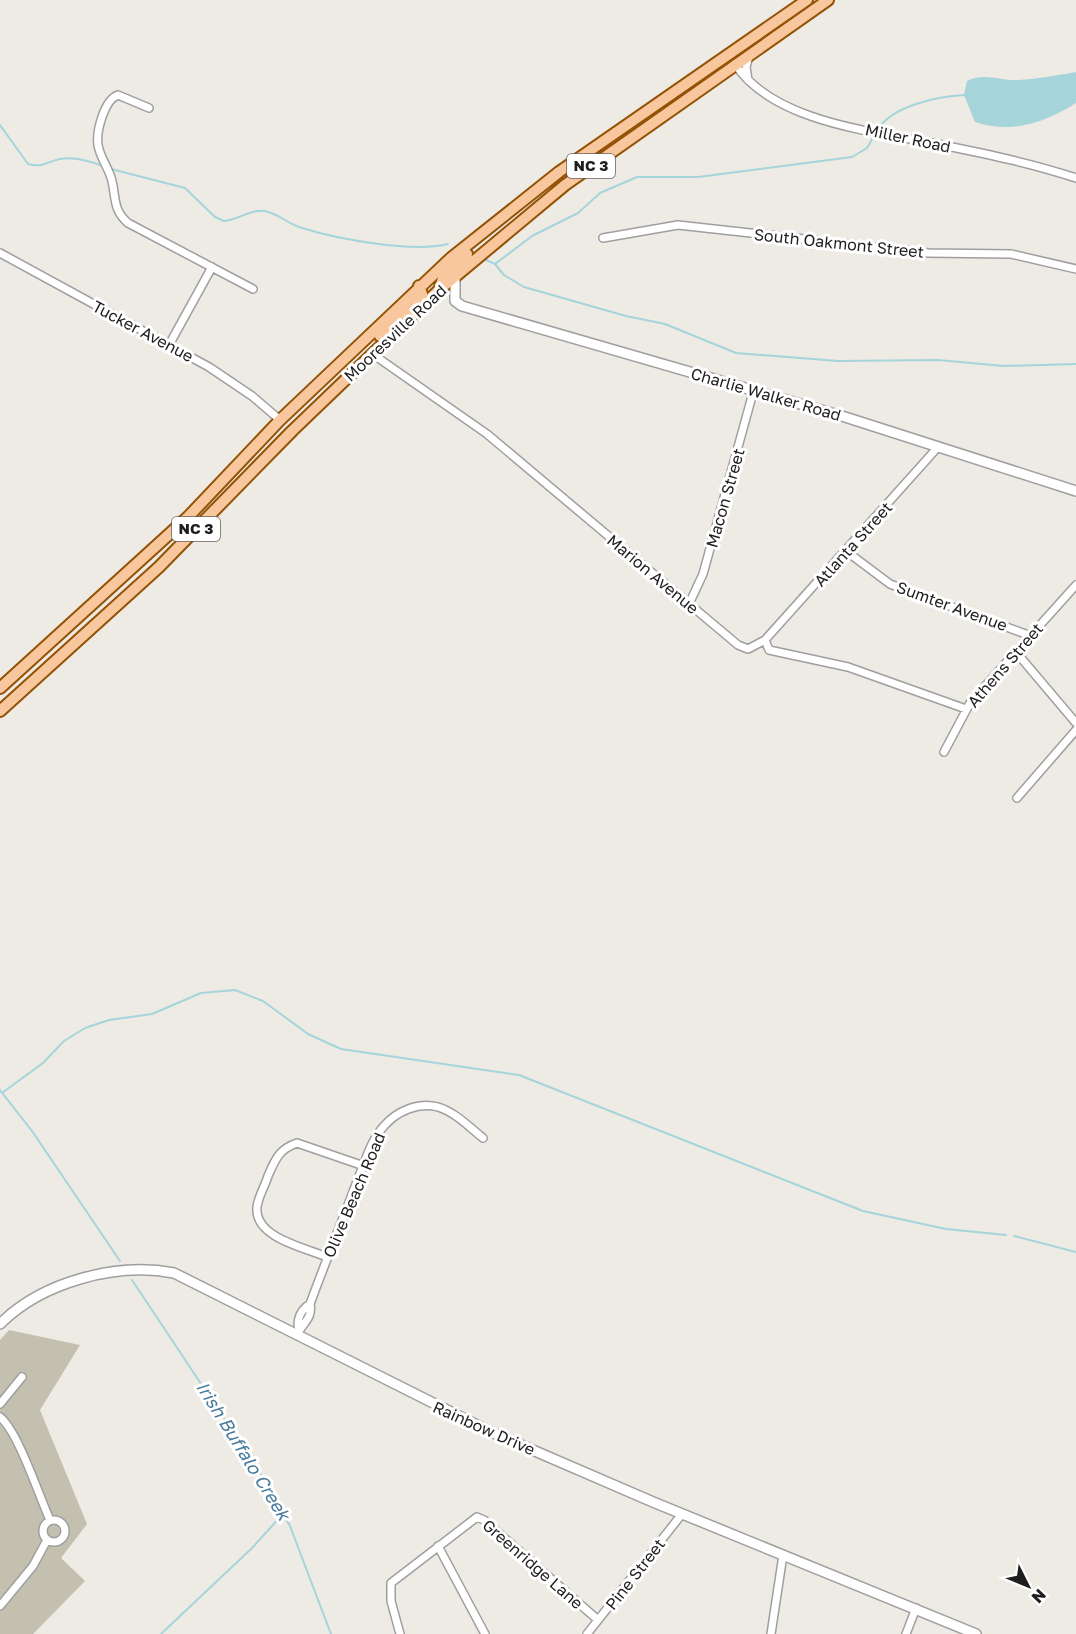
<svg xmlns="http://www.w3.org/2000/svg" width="1076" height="1634" font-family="'Golos Text',sans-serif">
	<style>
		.construction { fill: #c3c0b0 }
		.water { fill: #a5d5db }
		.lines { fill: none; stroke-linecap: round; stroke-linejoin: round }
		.stream { stroke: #a5d5db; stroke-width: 2 }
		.minor-casing { stroke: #9f9f9f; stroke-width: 10 }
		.tertiary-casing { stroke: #9f9f9f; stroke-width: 12 }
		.primary-casing { stroke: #935204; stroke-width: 14 }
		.minor { stroke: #fff; stroke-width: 7 }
		.tertiary { stroke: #fff; stroke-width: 9 }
		.primary { stroke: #f9c79e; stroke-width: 10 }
		.labels { text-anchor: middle; stroke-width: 6; stroke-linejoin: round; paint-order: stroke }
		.shield { fill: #fff; stroke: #626262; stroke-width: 1.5 }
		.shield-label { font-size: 15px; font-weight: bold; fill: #1e1e1e }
		.street-label { font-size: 16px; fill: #1e1e1e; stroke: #fff }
		.water-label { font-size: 18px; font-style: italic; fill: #477b9c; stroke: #fff }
	</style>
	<rect width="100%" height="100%" fill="#eeeae4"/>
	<path class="construction" d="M9 1330 80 1345 40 1410 87 1524 61 1558 85 1581 33 1634H0V1340Z"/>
	<path class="water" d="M1076 72V103C1044 123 1012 134 975 122L964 95 967 81C985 72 1000 81 1019 80 1038 79 1057 75 1076 72Z"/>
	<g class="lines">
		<path class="stream" d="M0 125 28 164C43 168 46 162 60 159 74 156 90 161 103 166
			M877 131C890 106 939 96 965 95
			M111 169 185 188 215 217 224 221C239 220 253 207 268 212 280 215 290 225 302 228 338 239 411 253 448 244
			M486 260 495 264 504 275 524 287 626 316 665 324 736 353 838 361 938 360 1004 366 1076 364
			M495 264 532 236 578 213 600 193 637 177H698L852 157 867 148 874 136
			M0 1090 32 1131 120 1261
			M2 1093 43 1063 64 1041 85 1028 109 1020 152 1014 201 993 235 990 263 1001 308 1034 341 1049 519 1075 863 1211 946 1229 1006 1235
			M1014 1236 1076 1252
			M132 1280 259 1471 290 1526 331 1634
			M161 1634 252 1548 282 1515"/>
		<g class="minor-casing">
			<path id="minor" d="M735 64C775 125 882 132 947 146 991 155 1034 164 1076 178
				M748 80 746 67 749 56
				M149 108 118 95C104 100 96 132 98 145 100 158 109 168 112 181 116 198 113 210 128 223L253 289
				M603 238 678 225 929 253 1011 254 1076 269
				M0 253 209 367 252 396 280 420
				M169 345 212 267
				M371 353 487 434 738 645 748 649 765 640 769 650 848 667 966 709
				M846 551 890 584 1031 636
				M689 604 703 574 754 389
				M765 640 938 447
				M1016 652 1076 723
				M944 752 970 703 1076 585
				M1017 798 1076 730
				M327 1257C306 1248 254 1238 257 1207 258 1197 265 1186 268 1176 275 1160 279 1149 297 1143L364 1166
				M299 1330C296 1319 301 1310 310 1304
				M297 1335C302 1323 313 1319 310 1304 325 1263 341 1224 356 1184 364 1165 370 1141 384 1126 397 1111 418 1102 438 1107 455 1112 469 1127 483 1138
				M0 1404 22 1377
				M0 1417C18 1431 39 1496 50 1520
				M43 1531a11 11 0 1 1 22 0a11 11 0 1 1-22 0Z
				M438 1546 485 1634
				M0 1606 33 1566 47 1540
				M400 1634 391 1601V1583L477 1517 484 1520 598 1620
				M587 1634 682 1514
				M771 1634 783 1555
				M906 1634 916 1608"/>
		</g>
		<g class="tertiary-casing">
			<path id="tertiary" d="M455 278V301L462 306 845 417 1076 491
				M0 1324C42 1282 116 1262 174 1273L491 1432 653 1502 976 1634"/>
		</g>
		<g class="primary-casing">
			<path id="primary" d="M439 290 445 273 467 254
				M380 336 422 294 419 286
				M0 688 188 517 280 420 451 258 559 172 807 0
				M0 711 159 567 292 431 439 290 565 185 828 0"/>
		</g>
		<use href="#minor" class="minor"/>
		<use href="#tertiary" class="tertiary"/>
		<use href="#primary" class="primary"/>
	</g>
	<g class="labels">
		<g class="shield">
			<rect x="567" y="154" width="48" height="24" rx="4.5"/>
			<rect x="172" y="517" width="48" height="24" rx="4.5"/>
		</g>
		<g class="shield-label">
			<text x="591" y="171">NC 3</text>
			<text x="196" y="534">NC 3</text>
		</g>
		<g class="street-label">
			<text transform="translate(908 138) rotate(12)" y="6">Miller Road</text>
			<text transform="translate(839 243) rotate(6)" y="6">South Oakmont Street</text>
			<text transform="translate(143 331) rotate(28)" y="6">Tucker Avenue</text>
			<text transform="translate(395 333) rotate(-43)" y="6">Mooresville Road</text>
			<text transform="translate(766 394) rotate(16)" y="6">Charlie Walker Road</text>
			<text transform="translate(725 498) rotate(-74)" y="6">Macon Street</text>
			<text transform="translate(853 544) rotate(-48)" y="6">Atlanta Street</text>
			<text transform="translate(653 574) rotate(40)" y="6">Marion Avenue</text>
			<text transform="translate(952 606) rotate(20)" y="6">Sumter Avenue</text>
			<text transform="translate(1005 665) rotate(-49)" y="6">Athens Street</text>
			<text transform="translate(354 1195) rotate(-67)" y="6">Olive Beach Road</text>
			<text transform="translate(484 1428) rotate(24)" y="6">Rainbow Drive</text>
			<text transform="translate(533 1564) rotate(41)" y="6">Greenridge Lane</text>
			<text transform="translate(635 1574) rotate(-52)" y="6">Pine Street</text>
		</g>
		<g class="water-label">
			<text transform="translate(243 1451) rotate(58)" y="6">Irish Buffalo Creek</text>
		</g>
	</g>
	<g transform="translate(1028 1586) rotate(133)" stroke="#ffffff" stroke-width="4.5" paint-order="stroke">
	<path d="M0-4.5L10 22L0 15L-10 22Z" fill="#1e1e1e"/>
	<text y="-9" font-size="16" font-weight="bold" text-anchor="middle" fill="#1e1e1e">N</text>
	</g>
</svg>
